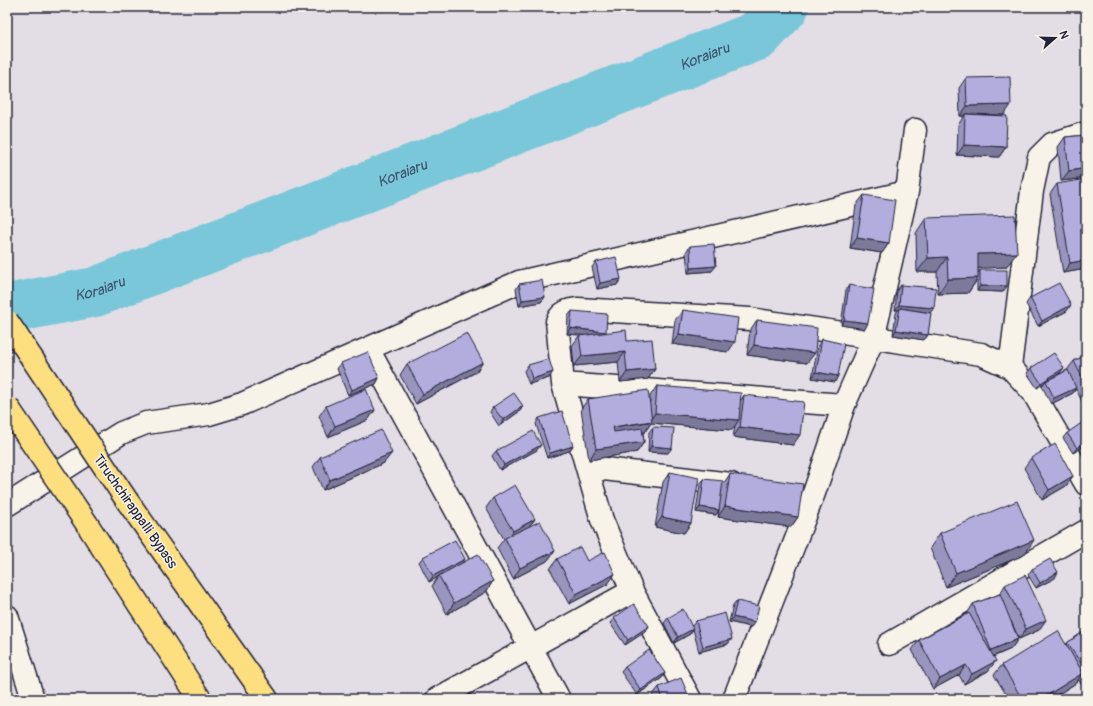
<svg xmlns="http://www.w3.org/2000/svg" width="1093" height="706" font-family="Pangolin,sans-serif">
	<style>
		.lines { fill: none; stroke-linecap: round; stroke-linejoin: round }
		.river { stroke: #7ac7da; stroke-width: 50 }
		.minor-casing { stroke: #22223b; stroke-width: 25 }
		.highway-casing { stroke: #22223b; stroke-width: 25 }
		.minor { stroke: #f7f3e8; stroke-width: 22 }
		.highway { stroke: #fedf80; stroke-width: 22 }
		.highway-bridge-casing { stroke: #22223b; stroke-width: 25; stroke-linecap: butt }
		.highway-bridge { stroke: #fedf80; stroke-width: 22 }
		.wall { fill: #9a95bf; stroke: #22223b }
		.shaded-wall { fill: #7d799b; stroke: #22223b }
		.building { fill: #b3adde; stroke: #22223b }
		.labels { text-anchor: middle; stroke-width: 3; stroke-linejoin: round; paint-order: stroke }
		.street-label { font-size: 14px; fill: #22223b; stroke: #f7f3e8 }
		.water-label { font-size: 15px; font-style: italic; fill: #3c546b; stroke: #f7f3e8 }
	</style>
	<rect width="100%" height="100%" fill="#e3dee5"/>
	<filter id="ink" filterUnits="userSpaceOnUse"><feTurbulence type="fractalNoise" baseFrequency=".025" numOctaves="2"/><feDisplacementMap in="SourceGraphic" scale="8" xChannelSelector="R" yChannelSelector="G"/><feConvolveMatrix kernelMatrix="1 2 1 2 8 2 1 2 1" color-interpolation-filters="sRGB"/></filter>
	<g filter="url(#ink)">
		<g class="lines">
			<path class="river" id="s1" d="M7 309 95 292 757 36 784 7"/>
			<g class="minor-casing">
				<path id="minor" d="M368 349 559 699
					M1010 367 1032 191 1039 157 1052 144 1086 133
					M563 384 844 405
					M587 467 731 484
					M7 505 121 433 146 423 209 414 242 404 519 282 907 192
					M7 616 33 699
					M889 644 1086 531
					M437 699 632 591
					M690 699 632 591 602 520 563 384 557 321C562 312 568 310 578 309L750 319 981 354 1010 367 1033 392 1086 484
					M734 699 814 493 844 405 873 339 907 192 915 130"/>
			</g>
			<g class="highway-casing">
				<path id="highway" d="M128 502 267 699
					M87 524 200 699"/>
			</g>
			<use href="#minor" class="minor"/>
			<use href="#highway" class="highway"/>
			<g class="highway-bridge-casing">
				<path id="highway-bridge" d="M7 321 128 502
					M7 406 87 524"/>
			</g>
			<use href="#highway-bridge" class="highway-bridge"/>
		</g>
		<path class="wall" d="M966 78 1004 115 1006 147 999 157 957 155 958 125 964 116H960L959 88Z
			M1086 135V178L1061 181 1058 147 1065 137Z
			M1057 184 1086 269 1063 273 1050 194Z
			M864 195 889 243 882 253 850 248 856 205Z
			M926 218 1006 267 978 268V273L980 270 1003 292 977 291V280L968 293 938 294 937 272H917L916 233Z
			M690 246 712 271 688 273 686 252Z
			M596 262 617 285 597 289 592 267Z
			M519 284 545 297 541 302 519 306 516 289Z
			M849 285 865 329 841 325 846 290Z
			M901 285 930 313 928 335 924 340 893 335 896 313 898 310H895L897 290Z
			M1030 298 1067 311 1038 326 1026 304Z
			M683 310 728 352 672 344 675 320Z
			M572 311 605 333 627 341 655 369 648 379 620 382 618 362 574 366 572 346 579 336 583 335 567 334 568 316Z
			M757 320 807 363 747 355 750 330Z
			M822 339 835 382 812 378 818 345Z
			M1086 355V410L1076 389 1073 393 1051 404 1042 386 1044 383 1037 388 1027 373 1031 368 1060 373 1054 377 1067 370 1074 361Z
			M483 362 476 372 416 404 400 375 407 364Z
			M341 363 379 378 376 384 348 395 337 369Z
			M528 365 549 378 529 384 524 371Z
			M657 386 741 400 744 395 793 445 733 437 735 426 732 430 651 423 645 432H643L644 442 637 452 589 460 581 409 588 399 650 402V396Z
			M326 406 375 410 368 420 328 437 319 416Z
			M523 406 520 411 499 426 490 412 493 407Z
			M539 418 569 451 547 458 536 424Z
			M653 427 668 453 648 452 649 432Z
			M1067 433 1086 445 1073 453 1063 438Z
			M537 450 500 470 492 456 496 451Z
			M320 457 384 463 323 490 313 467Z
			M1031 458 1073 476 1066 486 1042 500 1024 468Z
			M670 472 691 523 684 533 655 527 663 482Z
			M730 474 798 517 791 527 718 517 719 510 716 515 696 512 700 484 704 479 723 484Z
			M493 498 535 519 530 525 555 551 547 561 513 579 497 548 504 539 486 508Z
			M940 533 1024 555 946 587 930 548Z
			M423 557 463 562 493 581 486 592 447 614 432 586 438 577 429 582 419 562Z
			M557 559 587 561 608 584 569 604 550 569Z
			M1032 569 1055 578 1036 588 1028 575Z
			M1005 585 1039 630 1019 639 1011 621 1018 639 1011 649 993 657 988 671 964 684 959 675 933 689 912 650 919 640 967 614 973 604 1000 594Z
			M737 601 755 622 751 627 729 622 733 606Z
			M614 618 649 626 645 632 625 645 610 623Z
			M668 618 692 626 696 621 728 644 699 652 693 629 690 634 674 643 664 623Z
			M1086 630V680L1081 684 1079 680 1076 683 1051 699H1009L994 675 1002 665 1066 645 1067 643Z
			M625 667 665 673 662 678 637 695 621 672Z
			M659 687 690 699H652L651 697Z"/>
		<path class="shaded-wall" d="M10 7H13L7 12V10Z
			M1011 105 1004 115 965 114 964 116H960L967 106Z
			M964 145 1006 147 999 157 957 155Z
			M1086 168V178L1061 181 1069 171Z
			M857 238 889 243 882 253 850 248Z
			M1017 253 1006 267 967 269 978 254Z
			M947 257 937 272H917L928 258Z
			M1086 260V269L1063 273 1070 263Z
			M716 266 712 271 688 273 691 268Z
			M978 278 968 293 938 294 948 279Z
			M621 279 617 285 597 289 600 283Z
			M980 286H1007L1003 292 977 291Z
			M545 297 541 302 519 306 522 300Z
			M899 305 934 308 930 313 900 308 898 310H895Z
			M1071 305 1067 311 1038 326 1042 321Z
			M844 320 868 323 865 329 841 325Z
			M570 328 606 332 602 337 567 334Z
			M896 330 928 335 924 340 893 335Z
			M679 334 735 342 728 352 672 344Z
			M754 345 815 353 807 363 747 355Z
			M625 352 618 362 574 366 582 356Z
			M483 362 476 372 416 404 423 394Z
			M1064 368 1060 373 1047 382 1046 381 1044 383 1037 388 1041 383Z
			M655 369 648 379 620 382 627 372Z
			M553 372 549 378 529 384 532 379Z
			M816 372 838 376 835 382 812 378Z
			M379 378 376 384 348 395 352 390Z
			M1076 388 1073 393 1051 404 1054 398Z
			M523 406 520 411 499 426 503 420Z
			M375 410 368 420 328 437 335 426Z
			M655 413 739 420 732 430 651 423 645 432 606 437 613 427 649 422Z
			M740 427 800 435 793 445 733 437Z
			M644 442 637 452 589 460 596 449Z
			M1086 442V445L1073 453 1077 448Z
			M541 445 537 450 500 470 504 465Z
			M573 446 569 451 547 458 550 453Z
			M651 446 672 448 668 453 648 452Z
			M392 453 384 463 323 490 330 480Z
			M1073 476 1066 486 1042 500 1049 490Z
			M725 506 798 517 791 527 718 517Z
			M700 507 719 510 716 515 696 512Z
			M662 517 691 523 684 533 655 527Z
			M535 519 527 529 506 542 513 531Z
			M1034 540 1024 555 946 587 956 573Z
			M555 551 547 561 513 579 520 568Z
			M465 559 461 565 439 576 438 577 429 582 433 576Z
			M1058 572 1055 578 1036 588 1040 583Z
			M615 574 608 584 569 604 576 594Z
			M493 581 486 592 447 614 454 603Z
			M733 617 755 622 751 627 729 622Z
			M1046 620 1039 630 1019 639 1026 629Z
			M649 626 645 632 625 645 628 640Z
			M693 629 690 634 674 643 678 637Z
			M732 639 728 644 699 652 703 647Z
			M1018 639 1011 649 984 660 991 650Z
			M996 661 988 671 964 684 972 674Z
			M966 665 959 675 933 689 940 679Z
			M665 673 662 678 637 695 641 690Z
			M1083 673 1076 683 1051 699H1041Z
			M1086 676V680L1081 684Z"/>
		<path class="building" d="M1010 77 1011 105 967 106 966 78Z
			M965 114 1007 116 1006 147 964 145Z
			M1086 135V168L1069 171 1065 137Z
			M1086 179V260L1070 263 1057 184Z
			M864 195 895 200 889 243 857 238Z
			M1015 215 1017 253 978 254V278L948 279 947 257 928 258 926 218Z
			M714 244 716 266 691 268 690 246Z
			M616 257 621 279 600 283 596 262Z
			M980 270H1007V286H980Z
			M542 280 545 297 522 300 519 284Z
			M1059 283 1071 305 1042 321 1030 298Z
			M849 285 874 289 868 323 844 320Z
			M901 285 936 288 934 308 899 305Z
			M900 308 931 313 928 335 896 330Z
			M683 310 738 318 735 342 679 334Z
			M572 311 607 314 606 332 570 328Z
			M757 320 817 328 815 353 754 345Z
			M626 330 627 341 652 339 655 369 627 372 625 352 582 356 579 336Z
			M467 333 483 362 423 394 407 364Z
			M822 339 844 344 838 376 816 372Z
			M368 352 379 378 352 390 341 363Z
			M1054 353 1064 368 1041 383 1031 368Z
			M1086 355V385L1074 361Z
			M549 359 553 372 532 379 528 365Z
			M1068 370 1076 388 1054 398 1046 381Z
			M657 386 741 393 739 420 655 413Z
			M366 389 375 410 335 426 326 406Z
			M648 390 652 421 613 427 614 432 642 428 644 442 596 449 588 399Z
			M514 393 523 406 503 420 493 407Z
			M744 395 804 402 800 435 740 427Z
			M562 411 573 446 550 453 539 418Z
			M1086 420V442L1077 448 1067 433Z
			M653 427 674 428 672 448 651 446Z
			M381 430 392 453 330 480 320 457Z
			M533 431 541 445 504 465 496 451Z
			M1055 444 1073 476 1049 490 1031 458Z
			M670 472 699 478 691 523 662 517Z
			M730 474 803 484 798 517 725 506Z
			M704 479 723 481 719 510 700 507Z
			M515 485 535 519 513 531 493 498Z
			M1017 501 1034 540 956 573 940 533Z
			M540 521 555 551 520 568 505 538Z
			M455 540 465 559 433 576 423 557Z
			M580 547 587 561 605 552 615 574 576 594 557 559Z
			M478 554 493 581 454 603 439 576Z
			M1050 559 1058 572 1040 583 1032 569Z
			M1025 575 1046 620 1026 629 1005 585Z
			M1000 594 1018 639 991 650 973 604Z
			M737 601 759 606 755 622 733 617Z
			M634 604 649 626 628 640 614 618Z
			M683 609 693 629 678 637 668 618Z
			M725 613 732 639 703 647 696 621Z
			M969 613 996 661 972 674 966 665 940 679 919 640Z
			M1086 630V670L1067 643Z
			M1058 631 1083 673 1041 699H1022L1002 665Z
			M649 650 665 673 641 690 625 667Z
			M681 678 690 699H663L659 687Z
			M971 693 976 699H964Z"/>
	</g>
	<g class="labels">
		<g class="street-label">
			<text transform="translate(136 511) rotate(55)" y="5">Tiruchchirappalli Bypass</text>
		</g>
		<g class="water-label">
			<text dy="5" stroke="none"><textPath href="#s1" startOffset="743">Koraiaru</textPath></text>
			<text dy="5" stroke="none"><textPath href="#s1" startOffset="419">Koraiaru</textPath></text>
			<text dy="5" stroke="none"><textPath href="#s1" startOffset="95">Koraiaru</textPath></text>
		</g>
	</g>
	<rect width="1093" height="706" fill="none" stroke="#f7f3e8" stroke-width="24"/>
	<rect x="12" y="12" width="1069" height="682" fill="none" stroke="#22223b" stroke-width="1.5" filter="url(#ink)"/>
	<g transform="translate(1055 38) rotate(70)" stroke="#f7f3e8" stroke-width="3" paint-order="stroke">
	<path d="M0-3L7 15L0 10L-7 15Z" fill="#22223b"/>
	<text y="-6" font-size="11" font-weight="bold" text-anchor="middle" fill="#22223b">N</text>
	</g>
</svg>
